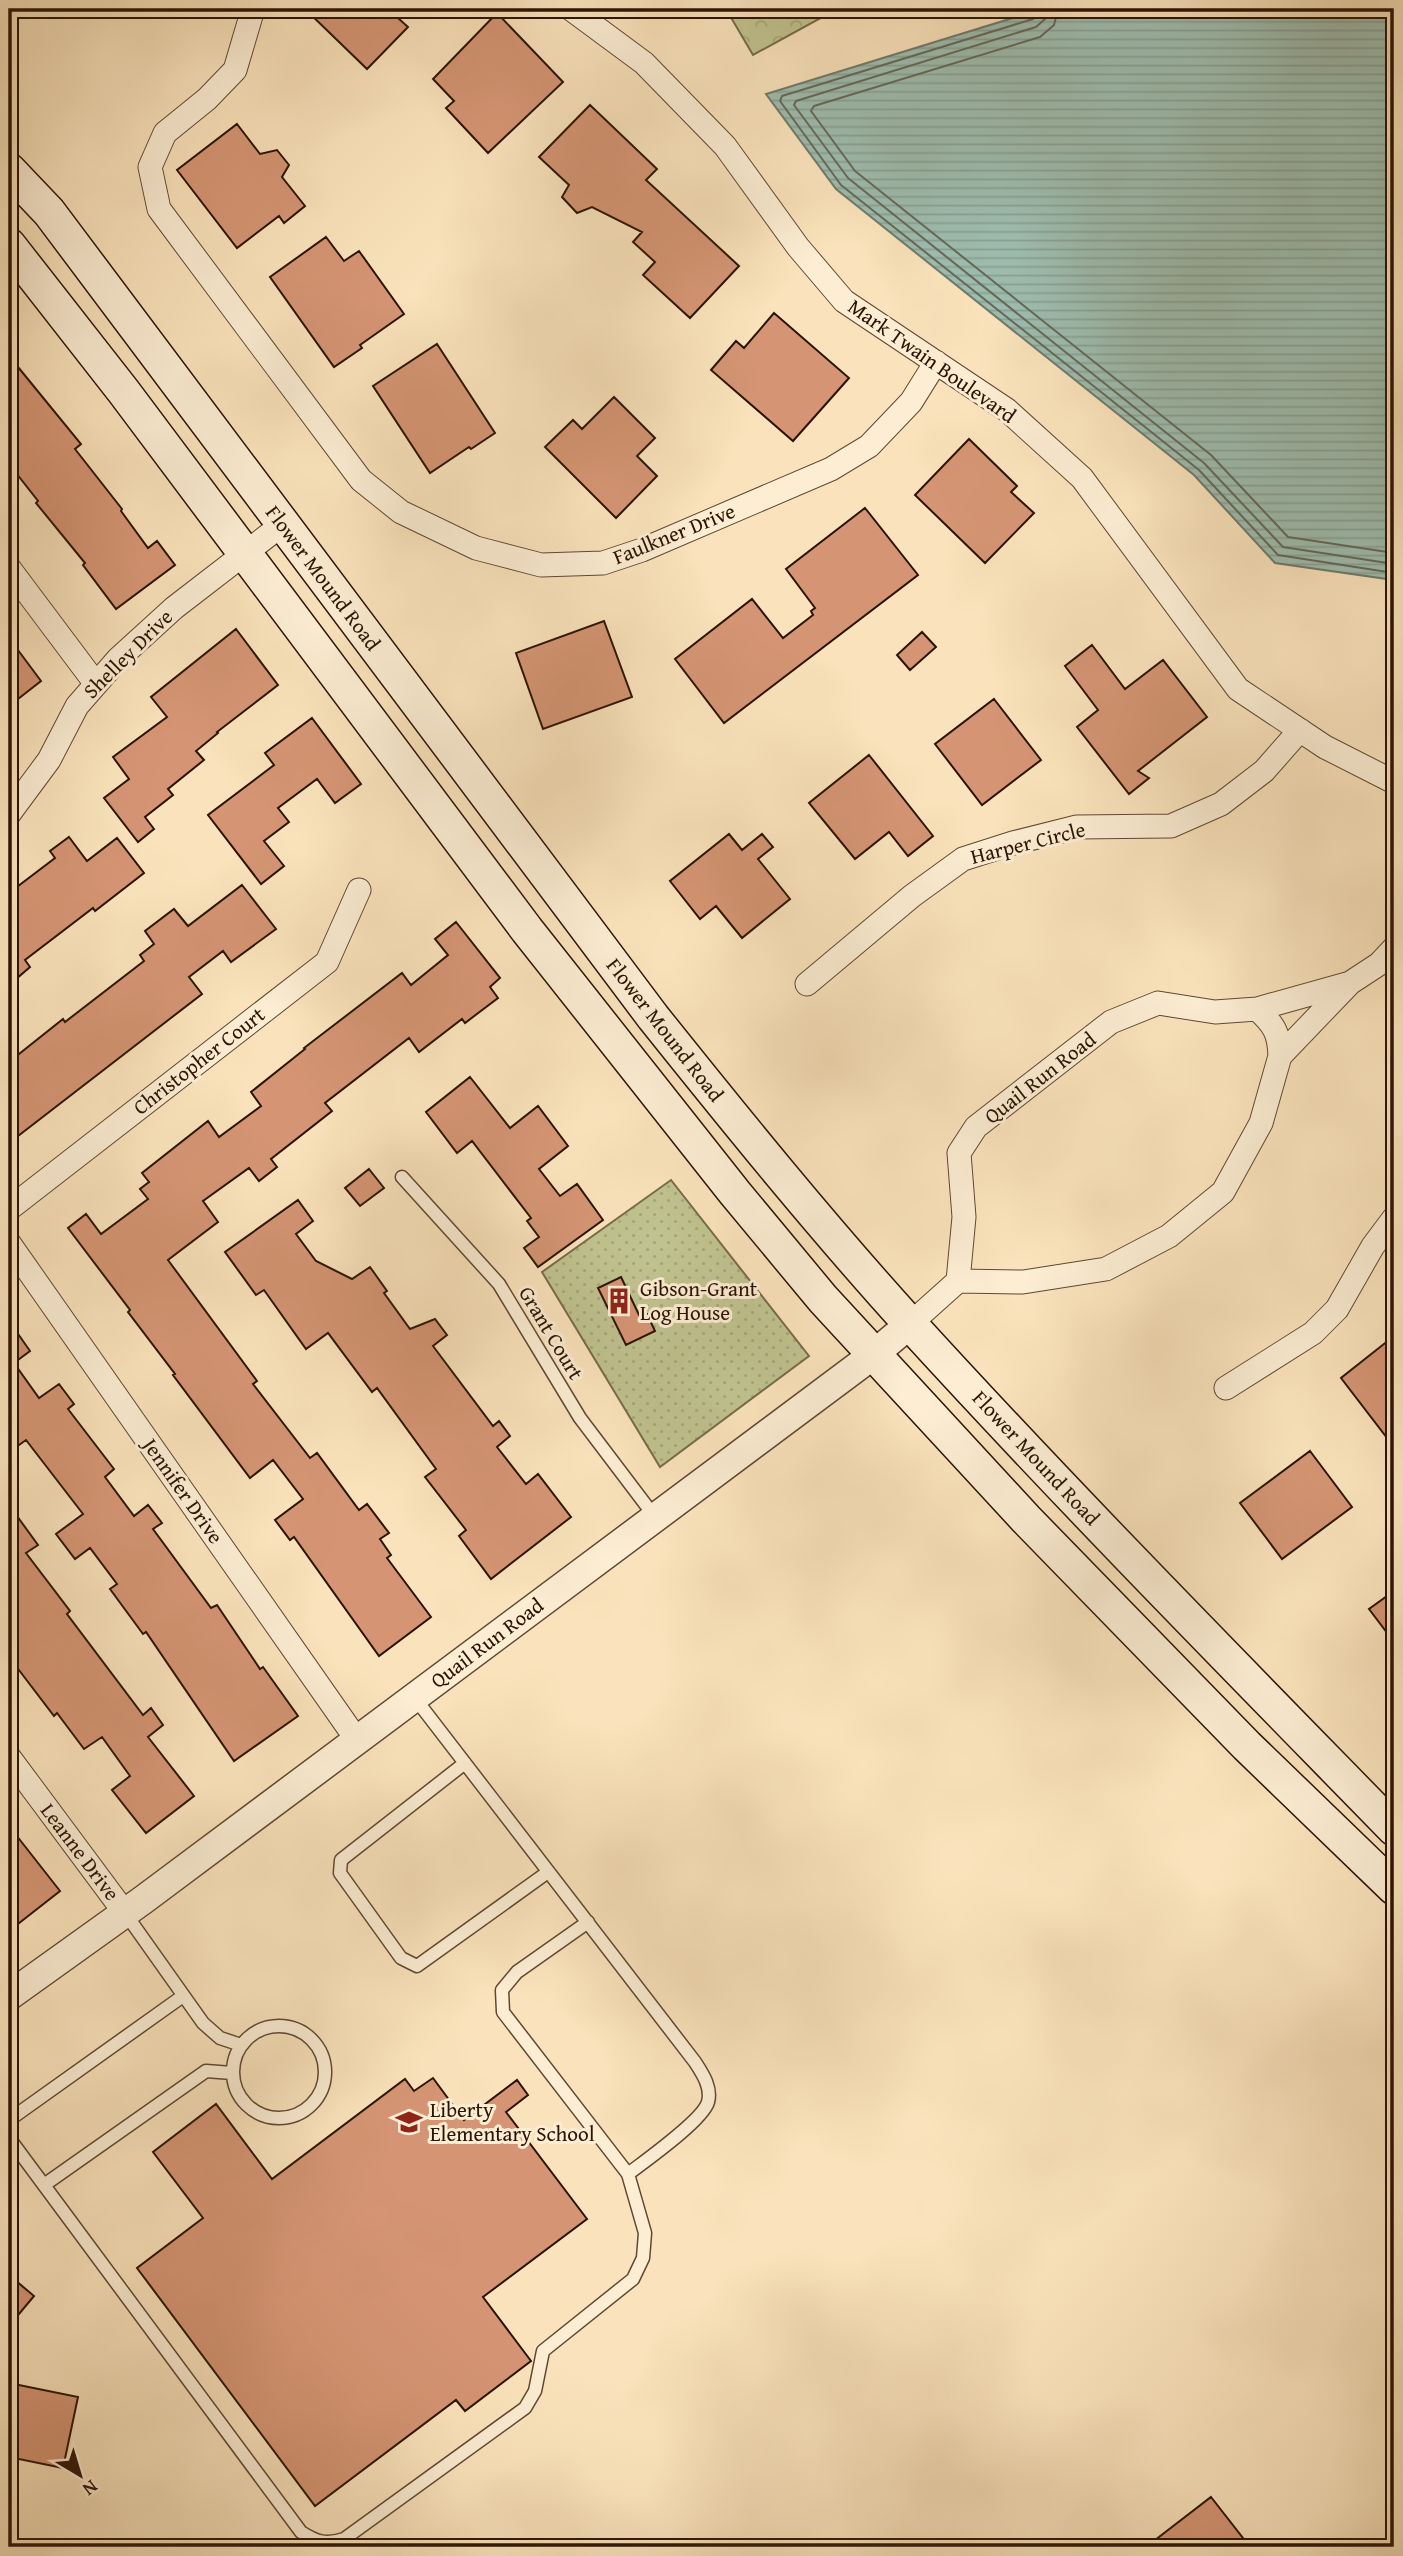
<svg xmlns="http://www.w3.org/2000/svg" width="1403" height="2556" font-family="'Gentium Book Plus',serif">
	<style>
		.forest { fill: url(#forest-crowns); stroke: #766c4a; stroke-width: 2 }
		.park { fill: url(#park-dots); stroke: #766c4a; stroke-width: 2 }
		.water { fill: url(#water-rules); stroke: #707a6c; stroke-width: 2 }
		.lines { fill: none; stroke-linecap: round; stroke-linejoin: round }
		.shore { stroke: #64695a; stroke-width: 2 }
		.building { fill: #d59574; stroke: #2b1405; stroke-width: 2 }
		.service-casing { stroke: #5f4833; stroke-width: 15 }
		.minor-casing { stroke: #5f4833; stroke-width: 25 }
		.tertiary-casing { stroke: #5f4833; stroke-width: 31 }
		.secondary-casing { stroke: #2b1405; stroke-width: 36 }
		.service { stroke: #fcedd3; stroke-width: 12 }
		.minor { stroke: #fcedd3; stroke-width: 23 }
		.tertiary { stroke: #fcedd3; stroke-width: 28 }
		.secondary { stroke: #fcedd3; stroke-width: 33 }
		.labels { text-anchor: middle; stroke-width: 6; stroke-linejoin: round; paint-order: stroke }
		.street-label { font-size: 21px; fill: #2b1405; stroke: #fcedd3 }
		.poi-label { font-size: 21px; fill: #2b1405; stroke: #fcedd3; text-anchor: start }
	</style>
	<defs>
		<pattern id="forest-crowns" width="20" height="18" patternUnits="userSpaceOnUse" patternTransform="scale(1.75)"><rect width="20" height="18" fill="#c0c38f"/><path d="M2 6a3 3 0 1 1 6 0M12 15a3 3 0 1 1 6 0" fill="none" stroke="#a5a77a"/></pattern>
		<pattern id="park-dots" width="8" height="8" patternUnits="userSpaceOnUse" patternTransform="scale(1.75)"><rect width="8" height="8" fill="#c0c38f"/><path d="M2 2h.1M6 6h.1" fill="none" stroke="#a5a77a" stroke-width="1.8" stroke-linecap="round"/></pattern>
		<pattern id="water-rules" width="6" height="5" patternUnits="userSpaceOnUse" patternTransform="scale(1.75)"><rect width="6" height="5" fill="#9ebeb0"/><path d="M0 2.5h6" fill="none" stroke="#88a296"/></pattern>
	</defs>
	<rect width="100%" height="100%" fill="#fae3bc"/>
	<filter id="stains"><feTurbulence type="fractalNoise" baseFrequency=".00286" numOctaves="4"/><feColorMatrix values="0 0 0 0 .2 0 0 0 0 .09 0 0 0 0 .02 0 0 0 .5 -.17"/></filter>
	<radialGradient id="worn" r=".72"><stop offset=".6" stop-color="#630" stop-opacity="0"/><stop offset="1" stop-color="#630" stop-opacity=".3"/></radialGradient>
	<path class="forest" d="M726 9H837L753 55Z"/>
	<path class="park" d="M671 1180 809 1356 660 1467 542 1272Z"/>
	<path class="water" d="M1042 9H1394V580L1275 563 1194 475 836 189 766 94Z"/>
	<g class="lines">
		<path class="shore" d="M1039 9 1038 15 1033 19 782 96 780 101 841 185 1199 470 1278 555 1394 573
			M1048 9 1045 19 1036 27 796 101 794 105 848 178 1204 463 1283 547 1394 564
			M1058 9 1054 25 1040 37 814 106 811 111 855 171 1211 455 1288 537 1394 553"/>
	</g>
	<path class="building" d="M305 9H388L408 27 367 69Z
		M497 13 563 82 488 153 446 108 454 101 433 79Z
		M590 105 657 169 646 180 739 266 690 318 643 275 655 262 633 242 642 232 592 207 577 213 562 197 569 185 539 157Z
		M237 124 260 154 277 150 289 165 282 177 305 206 284 223 279 216 237 248 177 170Z
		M326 237 344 261 359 251 404 314 360 345 362 348 334 367 270 277Z
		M774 313 849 378 793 441 711 370 736 341 744 348Z
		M437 344 495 433 471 449 469 447 430 473 373 386Z
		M9 356 81 444 75 449 122 509 121 511 148 548 157 541 175 565 116 609 83 565 85 563 36 503 38 501 9 464Z
		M614 397 655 438 637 456 657 476 616 518 545 447 573 420 582 429Z
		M969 439 1017 486 1011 492 1034 513 985 563 915 495Z
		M865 508 918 575 724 723 675 659 752 599 783 638 813 615 811 611 815 608 786 569Z
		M604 621 632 697 543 729 516 653Z
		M236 629 278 685 217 732 218 733 196 751 204 760 168 789 173 795 145 817 154 829 138 842 104 798 129 779 113 757 167 717 151 697Z
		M922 632 936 647 910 670 897 655Z
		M9 638 41 681 9 706Z
		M1092 645 1125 689 1163 660 1207 717 1138 771 1149 778 1129 794 1077 727 1098 710 1065 666Z
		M994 699 1041 760 982 805 935 744Z
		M312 718 361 784 335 803 317 779 278 808 289 822 264 841 284 866 261 884 208 815 274 765 265 753Z
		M869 755 933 836 908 856 889 832 855 859 809 803Z
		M729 834 742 850 762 834 773 847 758 859 790 899 742 938 716 906 700 919 670 881Z
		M69 837 87 861 117 838 144 873 95 911 93 908 25 960 30 967 9 985V893L55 858 50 851Z
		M242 885 276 929 231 962 223 951 189 977 202 994 9 1143V1062L63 1019 65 1022 144 961 140 955 154 944 145 931 174 909 188 926Z
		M456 922 500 978 490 987 498 998 465 1023 462 1019 419 1052 409 1038 325 1103 332 1111 271 1159 277 1167 259 1181 249 1168 203 1201 218 1222 168 1260 257 1381 253 1384 310 1458 317 1453 359 1510 367 1504 389 1533 380 1539 391 1555 387 1558 431 1617 379 1656 294 1537 290 1540 275 1520 303 1499 273 1460 250 1478 173 1375 175 1374 128 1312 130 1310 68 1228 86 1214 101 1234 148 1199 140 1189 149 1182 142 1173 208 1121 219 1137 261 1106 251 1092 305 1049 304 1048 402 973 411 985 448 955 435 939Z
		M470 1077 510 1128 538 1106 568 1146 539 1169 560 1196 577 1184 603 1220 538 1267 524 1248 539 1237 527 1221 531 1218 472 1141 457 1153 426 1112Z
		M369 1169 384 1188 360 1206 345 1188Z
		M298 1200 313 1221 296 1234 316 1261 352 1279 370 1267 387 1291 384 1293 410 1329 435 1319 447 1335 433 1346 493 1426 499 1421 510 1436 497 1447 526 1484 538 1474 571 1517 491 1579 459 1536 466 1530 425 1477 436 1469 377 1388 372 1392 328 1333 306 1349 264 1290 256 1295 225 1252Z
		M621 1277 639 1315 647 1314 655 1331 626 1345 598 1288Z
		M9 1321 30 1351 14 1363 39 1398 59 1384 74 1404 68 1409 114 1469 105 1477 134 1516 148 1505 162 1523 153 1529 211 1608 217 1605 260 1669 263 1667 298 1716 234 1761 146 1632 143 1634 110 1589 117 1584 90 1548 75 1559 56 1534 83 1514 26 1440 9 1452Z
		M1394 1336V1447L1341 1378Z
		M1310 1451 1352 1507 1282 1559 1240 1503Z
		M9 1505 38 1545 26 1553 70 1611 67 1614 143 1715 151 1708 163 1725 148 1737 194 1796 146 1833 112 1790 130 1776 102 1737 84 1749 57 1713 54 1716 9 1657Z
		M1394 1591V1642L1369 1609Z
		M9 1826 60 1891 9 1931Z
		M433 2078 464 2120 517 2080 528 2095 506 2112 587 2219 483 2297 531 2361 465 2411 456 2400 315 2506 137 2268 203 2218 153 2152 216 2104 272 2179 405 2079 414 2091Z
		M9 2275 34 2296 9 2326Z
		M9 2383 78 2397 63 2468 9 2457Z
		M1211 2497 1250 2547H1146Z"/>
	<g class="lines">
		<g class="service-casing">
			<path id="service" d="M402 1177 499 1284 580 1418 655 1517
				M414 1697 695 2062C702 2073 712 2087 708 2102 703 2120 645 2161 628 2174
				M465 1763 341 1860 340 1873 401 1958 417 1966 548 1872
				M125 1913 203 2023 220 2038 241 2045
				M233 2072a46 46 0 1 1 92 0a46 46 0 1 1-92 0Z
				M9 2120 183 1996
				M9 2138 301 2532C317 2542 326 2545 344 2539L525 2408 535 2391 543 2351 633 2279 643 2258 645 2233 628 2174 503 2012 502 1990 517 1972 588 1922
				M44 2185 206 2071 232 2073"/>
		</g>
		<g class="minor-casing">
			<path id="minor" d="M253 9 235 70 207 99 165 133 150 167 159 209 361 480 401 512 476 548 541 565 603 563 642 550 831 469 869 446 911 402 936 362
				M571 9 644 63 725 146 798 247 844 301 1007 410 1082 478 1238 689 1325 747 1394 782
				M9 568 96 684
				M9 814 49 760 77 706 118 659 174 608 283 524
				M807 984 912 896 963 859 1013 843 1077 827 1171 826 1221 804 1264 771 1300 730
				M1257 1009C1274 1025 1279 1032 1280 1056
				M9 1209 327 962 359 890
				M9 1243 357 1740
				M958 1281 964 1217 959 1153 976 1127 1111 1022 1158 1003 1215 1012 1257 1009 1350 983
				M910 1324 958 1281 1023 1282 1106 1269 1169 1236 1223 1192 1261 1123 1280 1056 1350 983 1379 964 1394 948
				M1226 1388 1313 1333 1337 1309 1373 1246 1394 1218
				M9 1757 125 1913"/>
		</g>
		<g class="tertiary-casing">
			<path id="tertiary" d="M9 1996 143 1900 873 1355 910 1324"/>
		</g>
		<g class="secondary-casing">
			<path id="secondary" d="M9 170 49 212 653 1017C737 1122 822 1227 912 1326 1069 1498 1232 1663 1394 1829
				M9 245 124 392 527 930 735 1193 823 1299 1026 1519 1247 1746 1394 1888"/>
		</g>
		<use href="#service" class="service"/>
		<use href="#minor" class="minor"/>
		<use href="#tertiary" class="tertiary"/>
		<use href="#secondary" class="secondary"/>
	</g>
	<defs>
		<g id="building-bare" transform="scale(2.1)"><path d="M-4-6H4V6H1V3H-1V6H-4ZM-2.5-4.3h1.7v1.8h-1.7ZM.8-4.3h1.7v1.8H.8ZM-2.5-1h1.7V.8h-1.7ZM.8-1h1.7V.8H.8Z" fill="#8f2418" stroke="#fcedd3" stroke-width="2.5" paint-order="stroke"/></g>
		<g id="school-bare" transform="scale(2.1)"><path d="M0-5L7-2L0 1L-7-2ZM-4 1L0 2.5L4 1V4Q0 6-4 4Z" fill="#8f2418" stroke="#fcedd3" stroke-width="2.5" paint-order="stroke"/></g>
	</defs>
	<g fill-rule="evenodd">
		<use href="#building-bare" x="619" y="1301"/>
		<use href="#school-bare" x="409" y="2122"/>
	</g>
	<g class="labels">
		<g class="street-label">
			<text transform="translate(932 361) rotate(35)" y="7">Mark Twain Boulevard</text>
			<text transform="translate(674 534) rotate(-22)" y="7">Faulkner Drive</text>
			<text transform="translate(323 578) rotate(53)" y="7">Flower Mound Road</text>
			<text transform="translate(128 654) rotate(-45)" y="7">Shelley Drive</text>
			<text transform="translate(1028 843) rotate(-14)" y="7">Harper Circle</text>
			<text transform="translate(665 1030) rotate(52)" y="7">Flower Mound Road</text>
			<text transform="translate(199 1061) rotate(-38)" y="7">Christopher Court</text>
			<text transform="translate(1040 1078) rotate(-38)" y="7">Quail Run Road</text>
			<text transform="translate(551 1333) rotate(59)" y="7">Grant Court</text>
			<text transform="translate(1036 1458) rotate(47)" y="7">Flower Mound Road</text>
			<text transform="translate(183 1491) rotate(55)" y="7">Jennifer Drive</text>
			<text transform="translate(487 1643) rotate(-37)" y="7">Quail Run Road</text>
			<text transform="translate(80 1852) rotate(53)" y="7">Leanne Drive</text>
		</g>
		<g class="poi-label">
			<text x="640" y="1296">Gibson-Grant<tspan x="640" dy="24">Log House</tspan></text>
			<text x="430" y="2117">Liberty<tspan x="430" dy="24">Elementary School</tspan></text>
		</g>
	</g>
	<rect width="1403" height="2556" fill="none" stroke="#fae3bc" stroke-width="35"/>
	<rect x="10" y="10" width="1382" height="2535" fill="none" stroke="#2b1405" stroke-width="3.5"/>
	<rect x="18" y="18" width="1368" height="2521" fill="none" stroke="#2b1405" stroke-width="2"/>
	<g transform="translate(80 2475) rotate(142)" stroke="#fcedd3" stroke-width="5" paint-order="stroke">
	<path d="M0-5L12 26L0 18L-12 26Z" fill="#2b1405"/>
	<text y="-10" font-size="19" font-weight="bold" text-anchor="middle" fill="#2b1405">N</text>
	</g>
	<rect width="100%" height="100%" filter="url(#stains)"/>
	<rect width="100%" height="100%" fill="url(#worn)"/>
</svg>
